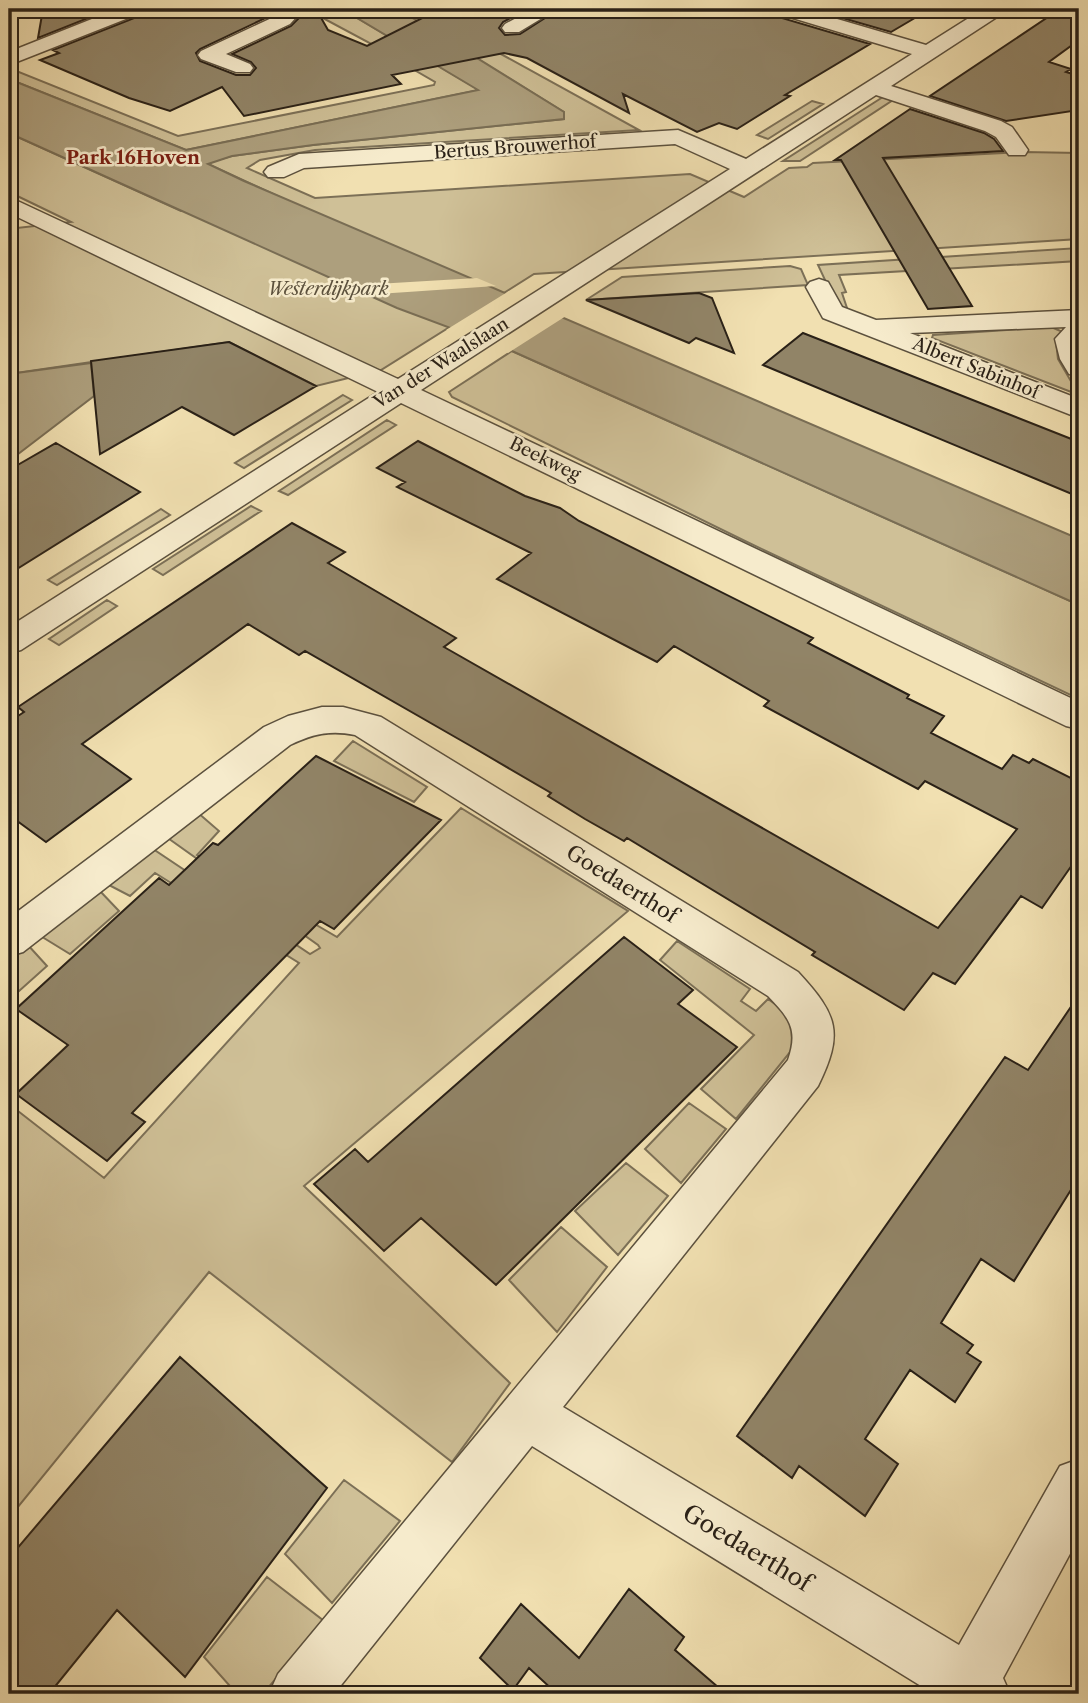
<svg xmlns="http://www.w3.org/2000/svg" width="1088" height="1703" font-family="'Libre Caslon Text',serif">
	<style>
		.green { fill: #cfc097; stroke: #7c7057; stroke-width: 2 }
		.water { fill: #ad9f7d; stroke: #796d54; stroke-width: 2 }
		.pier { fill: #f1e0b1 }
		.building { fill: #918467; stroke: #2a2117; stroke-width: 2 }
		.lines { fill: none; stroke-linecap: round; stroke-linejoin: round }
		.minor-casing { stroke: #5c513e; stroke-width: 3 }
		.minor { fill: #f6ebcc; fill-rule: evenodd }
		.labels { text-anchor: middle; stroke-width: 5; stroke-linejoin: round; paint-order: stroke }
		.far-street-label { font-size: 18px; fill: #2a2117; stroke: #f6ebcc }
		.far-park-label { font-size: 18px; font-style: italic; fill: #5c513d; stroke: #f6ebcc }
		.far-neighbourhood-label { font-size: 19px; font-weight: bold; fill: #7a1f14; stroke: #f6ebcc }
		.street-label { font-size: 21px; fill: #2a2117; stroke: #f6ebcc }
		.near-street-label { font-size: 24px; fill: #2a2117; stroke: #f6ebcc }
	</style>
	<rect width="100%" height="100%" fill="#f1e0b1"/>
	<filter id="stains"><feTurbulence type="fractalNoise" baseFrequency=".00286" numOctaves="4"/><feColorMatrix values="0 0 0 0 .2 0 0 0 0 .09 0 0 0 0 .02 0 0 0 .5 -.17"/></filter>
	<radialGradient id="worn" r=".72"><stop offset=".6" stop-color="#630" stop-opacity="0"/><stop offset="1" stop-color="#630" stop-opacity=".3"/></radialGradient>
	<path class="green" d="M306 9H342L399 43 375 46Z
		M470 37 639 130 315 150 260 160 247 168 315 198 690 174 744 197 789 168 807 167 813 163 1024 152 1079 153V239L534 274 381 370 316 386 229 342 9 374V224L17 228 71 222 9 192V133L181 211 286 200 206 163 232 156 313 145 564 119V112L448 41Z
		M408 48 479 90 186 150 9 79V71L14 70 178 136 434 85 435 82 385 53Z
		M886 95 896 98 800 161H783Z
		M812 101 823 104 768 139 757 135Z
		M1079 248V261L839 275 846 292 842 293 847 308H838L818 265Z
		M790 266 801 269 808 285 586 300 622 277Z
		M1051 327 1063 332 1056 342 1058 359 1079 395 932 338 933 335Z
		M512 351 1079 605V699L745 541 452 397 449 392Z
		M343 395 352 400 244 468 235 463Z
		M387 420 396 425 288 495 279 491Z
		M251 506 261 511 163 575 153 569Z
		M161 509 170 515 57 585 48 580Z
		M107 600 117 606 59 645 49 639Z
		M353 741 427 787 414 802 334 761Z
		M461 808 628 911 304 1186 510 1383 452 1462 209 1272 9 1518V1258L15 1253 9 1245V1104L104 1178 299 963 155 873 130 896 107 884 153 849 310 954 320 948 318 945 165 836 197 812 219 831 197 855 337 937Z
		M99 890 119 911 70 954 39 935Z
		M677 941 750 989 741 1001 756 1011 768 999 793 1017 799 1041 736 1119 701 1089 754 1035 660 960Z
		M27 944 47 966 9 1000V958Z
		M689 1103 726 1129 681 1183 645 1149Z
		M626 1163 668 1196 618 1255 575 1211Z
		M561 1227 607 1267 557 1332 509 1280Z
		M344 1480 400 1521 332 1603 285 1554Z
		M267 1577 324 1621 263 1694H237L204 1657Z"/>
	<path class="water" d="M342 9H398L564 112V119L313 145 232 156 208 164 244 181 1079 539V605L512 351 397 308 9 133V79L186 150 478 90Z
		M91 363 94 396 9 461V374Z"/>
	<path class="pier" d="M477 278 496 286 363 295 343 286Z
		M509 291 566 316 508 353 446 330Z"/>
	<path class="building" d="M43 9H111L38 38Z
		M147 9H273L274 14 200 49 196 53 200 61 236 75H250L256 68 251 62 232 54 291 26 301 16 299 9H316L328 30 367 46 440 9H528L503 22 499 28 505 35 520 34 559 9H770L775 16 870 44 785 95 790 96 737 129 719 123 697 132 623 94 629 113 527 58 504 53 392 75 401 84 244 116 222 87 170 111 129 98 40 60 59 53 53 50 142 15Z
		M811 9H930L891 32Z
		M1060 9H1079V40L1049 62 1071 69 1066 72 1079 76V110L1006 121 930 96Z
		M910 109 984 133 994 139 1003 151 883 158 972 306 928 309 841 160H835Z
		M699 293 712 298 734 353 696 338 689 343 586 300Z
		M803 333 1079 442V497L763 365Z
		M229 342 316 386 234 435 182 407 100 454 91 361Z
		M418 441 525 496 560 508 579 521 813 638 808 643 909 695 907 698 944 716 931 733 1002 769 1013 755 1029 763 1033 759 1079 782V855L1042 908 1021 896 955 984 933 973 904 1010 812 955 815 952 627 838 624 841 585 819 548 796 551 793 469 745 305 651 299 655 248 624 82 744 131 779 46 842 9 815V722L24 712 18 707 292 523 345 552 328 563 456 638 444 647 938 928 1017 829 925 781 918 789 764 706 769 701 674 646 657 662 497 579 531 553 397 487 405 482 377 468Z
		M56 443 140 492 9 574V470Z
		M316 756 441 820 334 929 320 921 163 1081 132 1113 145 1122 107 1161 16 1094 68 1045 16 1009 159 878 169 885 213 843 218 845Z
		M624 937 693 990 678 1004 737 1047 496 1285 421 1218 384 1251 314 1184 355 1149 368 1162Z
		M1079 995V1177L1014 1281 981 1259 941 1323 973 1345 967 1353 981 1362 955 1402 910 1370 865 1439 898 1464 865 1516 799 1466 792 1478 737 1436 1005 1057 1028 1070Z
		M180 1357 327 1488 185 1677 117 1610 49 1694H9V1558Z
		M629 1589 684 1637 675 1650 726 1694H553L555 1692 529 1668 513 1690 480 1658 521 1604 579 1658Z"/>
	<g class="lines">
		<g class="minor-casing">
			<path id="minor" d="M117 9H144L141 13 9 65V52Z
				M276 9H296L299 14 290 24 226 54 250 64 253 68 250 72H236L201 59 198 55 201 51 276 16 279 13Z
				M533 9H557L519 32H505L502 28 505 24Z
				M773 9H803L926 45 983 9H1006L1003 13 891 86 1001 121 1012 127 1028 150 1025 155H1009L996 137 985 131 876 95 421 390 1079 702V729L1066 726 401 403 21 650 9 653V627L378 392 9 213V197L398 379 730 169 675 144 304 168 284 177H268L264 172 268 167 299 154 678 130 746 159 912 54 776 13Z
				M819 279 828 282 842 307 876 320 1079 310V376L1069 374 1060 359 1055 339 1066 327 910 333 1079 399V418L823 318 806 287 810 282Z
				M322 707H343L381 717 798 972C838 1015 844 1033 818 1086L563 1407 959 1645 1060 1466 1079 1459V1537L1003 1678 1010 1694H934L532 1446 334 1694H269L278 1674 788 1060C799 1029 789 1018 768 996L355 735C330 730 313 734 290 745L23 952 9 956V918L264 727 288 716Z"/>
		</g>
		<use href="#minor" class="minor"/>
	</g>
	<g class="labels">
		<g class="far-street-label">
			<text transform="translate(515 147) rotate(-4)" y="6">Bertus Brouwerhof</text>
			<text transform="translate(441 363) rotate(-32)" y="6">Van der Waalslaan</text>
			<text transform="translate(976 368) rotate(22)" y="6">Albert Sabinhof</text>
			<text transform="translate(545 459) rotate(26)" y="6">Beekweg</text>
		</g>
		<g class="far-park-label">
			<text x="328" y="295">Westerdijkpark</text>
		</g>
		<g class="far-neighbourhood-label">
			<text x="133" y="164">Park 16Hoven</text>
		</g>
		<g class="street-label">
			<text transform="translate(622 884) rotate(32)" y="7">Goedaerthof</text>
		</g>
		<g class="near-street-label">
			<text transform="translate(747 1548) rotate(31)" y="8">Goedaerthof</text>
		</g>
	</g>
	<rect width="1088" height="1703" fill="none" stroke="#f1e0b1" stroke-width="35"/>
	<rect x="10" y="10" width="1067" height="1682" fill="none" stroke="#2a2117" stroke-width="3.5"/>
	<rect x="18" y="18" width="1053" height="1668" fill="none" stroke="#2a2117" stroke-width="2"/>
	<rect width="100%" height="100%" filter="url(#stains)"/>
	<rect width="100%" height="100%" fill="url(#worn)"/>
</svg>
